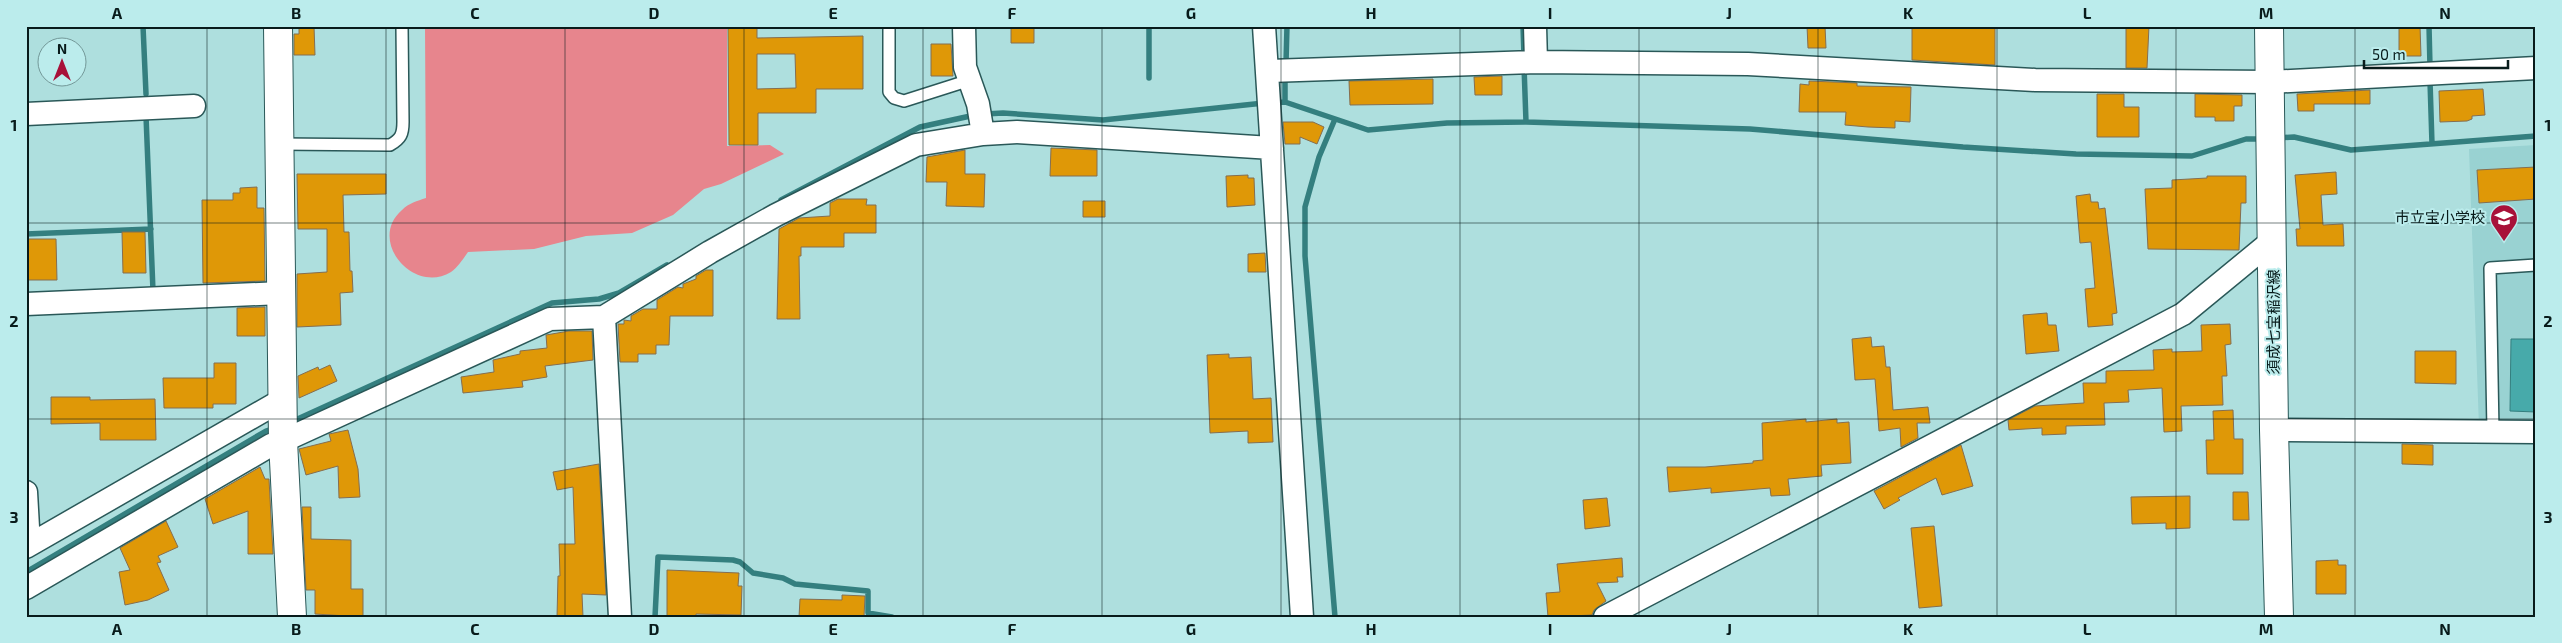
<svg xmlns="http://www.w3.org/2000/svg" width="2562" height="643" font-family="'Exo 2','Noto Sans JP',sans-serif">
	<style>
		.built { fill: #99d2d2 }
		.green { fill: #e7858d }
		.water { fill: #47aaaa; stroke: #347f7f }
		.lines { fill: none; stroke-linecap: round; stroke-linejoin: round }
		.stream { stroke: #347f7f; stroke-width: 5.5 }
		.building { fill: #df9807; stroke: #846e51; fill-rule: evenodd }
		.lane-casing { stroke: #2a5858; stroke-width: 14 }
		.street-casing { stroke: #2a5858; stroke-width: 25 }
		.secondary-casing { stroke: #2a5858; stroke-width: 30 }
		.lane { stroke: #fff; stroke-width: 11 }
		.street { stroke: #fff; stroke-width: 22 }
		.secondary { stroke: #fff; stroke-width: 28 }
		.grid { fill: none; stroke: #081b1b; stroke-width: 1; stroke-opacity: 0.55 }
		.labels { text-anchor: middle; stroke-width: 4; stroke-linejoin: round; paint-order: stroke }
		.poi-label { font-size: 15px; fill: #081b1b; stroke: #bbecec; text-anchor: end }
		.street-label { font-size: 15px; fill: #081b1b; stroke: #bbecec }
		.neatline { fill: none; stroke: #081b1b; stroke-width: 2 }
		.grid-label { font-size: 16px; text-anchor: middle; font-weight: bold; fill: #081b1b }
	</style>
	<rect width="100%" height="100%" fill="#aedfde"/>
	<path class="built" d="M2536 145V428L2479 427 2469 149Z"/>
	<path class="green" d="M425 26H727V146L770 145 784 154 721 184 704 189 673 215 632 233 586 236 534 249 468 252C463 259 458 267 451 272 413 295 367 240 402 210 409 203 417 201 426 198Z"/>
	<path class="water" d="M2511 339H2536V412L2510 411Z"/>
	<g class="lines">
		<path class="stream" d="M143 26 146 94
			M1523 26 1524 57
			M2429 26 2430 67
			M1286 63 1287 26
			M1524 66 1526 122
			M1149 78V26
			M2430 81 2432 144
			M1285 102V78
			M1273 103 1285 102 1368 130 1447 123 1526 122 1750 129 1963 147 2076 154 2192 156 2246 139H2263
			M985 114 1003 113 1103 120 1264 103
			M146 116 153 291
			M1335 119 1319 157 1305 207V256L1335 617
			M2277 138 2294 137 2351 150 2536 136
			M781 200 920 127 975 115
			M26 234 151 229
			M291 422 552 303 599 299 619 293 667 265
			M26 572 266 431 275 428
			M655 617 658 557 733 560 740 562 753 573 783 578 795 584 868 591V613L892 617"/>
	</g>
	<path class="building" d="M299 26H314L315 55H294V34H299Z
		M728 26H757V38L863 36V89H816V113H758V145H729ZM757 54H795L796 88 757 89Z
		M1011 26H1034V43H1011Z
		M1807 26H1825L1826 48H1808Z
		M1912 26H1995V65L1912 60Z
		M2126 26H2149L2147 68H2126Z
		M2399 26H2420L2421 56H2399Z
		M931 44H951L953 76H931Z
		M1502 76V95H1475L1474 77Z
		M1433 79V104L1350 105 1349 81Z
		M1809 81 1857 83V86L1911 87 1910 122 1895 121V128L1868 127 1845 125 1846 112H1799L1800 84 1809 85Z
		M2483 89 2485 115 2472 116V119L2467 121 2440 122 2439 91Z
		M2370 90V104H2314V111H2298L2297 94Z
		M2097 94H2124V107H2139V137H2097Z
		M2195 94 2242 95V106H2234V121H2215V117H2195Z
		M1283 122H1313L1324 127 1317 144 1300 137V144H1285Z
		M1051 148 1097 150V176H1050Z
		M965 150V174H985L984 207 946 206 947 182H926L927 157Z
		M2536 167V199L2479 203 2477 170Z
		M2336 172 2337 194 2321 195 2323 225 2343 224 2344 246H2297L2296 229H2300L2295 175Z
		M297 174H386V194L343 195 344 232H349L350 271H352L353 292 340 293 341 325 297 327V274L327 272V229H298Z
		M1248 175V178H1254L1255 205 1227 207 1226 176Z
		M2207 176H2246V203H2241L2239 250 2148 249 2145 189 2172 188V180L2207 178Z
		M257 187V208H264L265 281 203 283 202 200H233V193H240V188Z
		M2090 194 2091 202H2098L2099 209 2105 208 2117 313 2112 314 2113 325 2088 327 2085 289 2095 288 2091 242 2080 243 2076 196Z
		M838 199H867L866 205H876V233H844V247H801V256H799L800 319H777L779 229 799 218 830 216V203Z
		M1083 201H1105V217H1083Z
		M122 232H145L146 273H123Z
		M26 239H56L57 280H26Z
		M1265 253 1266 272H1248V254Z
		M706 270H713V316H670L669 345H656V354H638V362H620L618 324H624V320L631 321V316L643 309H657V300L678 287 683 288V284L696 279V276Z
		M265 307V336H237V308Z
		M2047 313 2048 325H2056L2059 351 2026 354 2023 315Z
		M2230 324 2231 344 2225 345 2227 376H2222L2223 405 2181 406 2182 431 2164 432 2162 388 2128 390 2129 402 2104 403 2105 425 2066 426V434L2042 435V428L2009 430 2008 420 2035 406 2084 403 2083 383H2106V371L2154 370 2153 350 2172 349V352L2202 351 2201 325Z
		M569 331H592L593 360 545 366 547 377 522 381 523 387 463 393 461 377 494 372 493 360 520 354V351L547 348 546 335Z
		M1871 337 1872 347 1884 346 1886 367H1890L1893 410 1928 407 1930 423H1917L1918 438 1901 447 1900 428 1879 431 1875 379 1855 380 1852 339Z
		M2415 351H2456V384L2415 383Z
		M1229 354V358L1251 357 1253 399 1271 398 1273 442 1248 443V431L1210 433 1207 355Z
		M214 363H236V404H213V408H164L163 378H214Z
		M330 365 337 381 299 398 298 376 318 367 319 370Z
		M51 397H90V400L155 399 156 440H100V423L51 424Z
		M2233 410 2234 439H2243V474H2207L2206 440H2214L2213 411Z
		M1806 419V422L1837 419V423L1849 422 1851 463 1821 465 1822 476 1788 479 1790 495 1771 496 1770 488 1711 493V488L1669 492 1667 467H1705L1753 463V461L1763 460 1762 423Z
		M348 430 358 469 360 497 339 498 338 466 306 475 299 449 331 441 329 434Z
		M2402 444 2433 445V465L2402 464Z
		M1961 445 1973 486 1942 495 1936 478 1898 498 1900 500 1884 509 1874 491Z
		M599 464 606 595 582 594 583 617H557L558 576H560L559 544H575L573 487 557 490 553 472Z
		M260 467 265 479H269L273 554H248V511L213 524 205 499Z
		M2233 492H2248L2249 520H2233Z
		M2190 496V528L2166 529V523L2132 524 2131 497Z
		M1607 498 1610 526 1585 529 1583 500Z
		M302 507H311V539L351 540V589H363V617L315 614V590H306Z
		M166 521 178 547 158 556 161 562 157 563 169 590 148 600 125 605 119 572 130 570 120 548Z
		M1934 526 1942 606 1919 608 1911 528Z
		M1622 558 1623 577H1617L1618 582 1597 583 1606 601 1594 610 1592 615 1548 617 1546 593 1560 592 1557 564Z
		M2338 560V565H2346V594H2316V561Z
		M667 570 739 573 738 586H742L741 615 696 614V617H667Z
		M842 595 865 596 864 617H799L800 599 842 600Z"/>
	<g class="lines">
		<g class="lane-casing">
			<path id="lane" d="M889 26V92L894 98 904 101 970 80
				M279 144 390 145C401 139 403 134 403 122L402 26
				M2493 431 2490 268 2536 265"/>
		</g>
		<g class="street-casing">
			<path id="street" d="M964 26 965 67 978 104 983 134
				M1264 26 1302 617
				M1535 26 1536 62
				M1267 71 1536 62 1748 64 2035 80 2270 82 2536 68
				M26 114 194 106
				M26 304 281 293
				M604 317 620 617
				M2274 430 2536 432
				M26 492 29 545
				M26 547 282 400
				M26 588 271 445 283 441 550 319 604 317 710 252 776 215 916 145 983 134 1017 132 1272 148
				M1605 617 2183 314 2273 240"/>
		</g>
		<g class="secondary-casing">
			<path id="secondary" d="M278 26 283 441 292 617
				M2269 26 2274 430 2279 617"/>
		</g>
		<use href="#lane" class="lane"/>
		<use href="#street" class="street"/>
		<use href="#secondary" class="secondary"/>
	</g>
	<path class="grid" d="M207 26V617M386 26V617M565 26V617M744 26V617M923 26V617M1102 26V617M1281 26V617M1460 26V617M1639 26V617M1818 26V617M1997 26V617M2176 26V617M2355 26V617M26 223H2536M26 419H2536"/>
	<defs>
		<g id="school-pin" transform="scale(1.4375)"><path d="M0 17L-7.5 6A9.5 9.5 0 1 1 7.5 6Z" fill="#a81139" stroke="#bbecec"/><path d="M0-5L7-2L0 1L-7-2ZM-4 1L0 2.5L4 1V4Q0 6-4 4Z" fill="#fff"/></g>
	</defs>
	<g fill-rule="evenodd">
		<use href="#school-pin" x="2504" y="218"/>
	</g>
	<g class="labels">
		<g class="poi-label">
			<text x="2485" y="223">市立宝小学校</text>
		</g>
		<g class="street-label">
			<text transform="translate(2274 322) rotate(-90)" y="5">須成七宝稲沢線</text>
		</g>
	</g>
	<rect width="2562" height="643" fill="none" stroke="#bbecec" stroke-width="55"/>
	<g transform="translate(62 62)"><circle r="24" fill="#bbecec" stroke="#739898"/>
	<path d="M0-4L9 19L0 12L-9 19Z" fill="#a81139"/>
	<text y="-8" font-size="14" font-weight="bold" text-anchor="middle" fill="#081b1b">N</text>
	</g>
	<path d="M2364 60v8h144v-8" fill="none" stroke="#081b1b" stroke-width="2.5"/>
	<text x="2372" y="60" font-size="15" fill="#081b1b" stroke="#bbecec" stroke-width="4" paint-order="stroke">50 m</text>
	<rect x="28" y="28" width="2506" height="588" class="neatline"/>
	<g class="grid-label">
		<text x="117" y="19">A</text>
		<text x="296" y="19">B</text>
		<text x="475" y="19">C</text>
		<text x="654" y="19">D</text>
		<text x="833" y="19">E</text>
		<text x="1012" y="19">F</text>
		<text x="1191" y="19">G</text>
		<text x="1371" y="19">H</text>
		<text x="1550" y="19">I</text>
		<text x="1729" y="19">J</text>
		<text x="1908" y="19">K</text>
		<text x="2087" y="19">L</text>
		<text x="2266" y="19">M</text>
		<text x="2445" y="19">N</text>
		<text x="14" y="131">1</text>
		<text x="2548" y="131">1</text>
		<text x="14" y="327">2</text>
		<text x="2548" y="327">2</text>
		<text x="14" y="523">3</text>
		<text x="2548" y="523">3</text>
		<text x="117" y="635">A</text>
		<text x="296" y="635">B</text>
		<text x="475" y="635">C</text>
		<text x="654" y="635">D</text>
		<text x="833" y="635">E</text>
		<text x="1012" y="635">F</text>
		<text x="1191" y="635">G</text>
		<text x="1371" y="635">H</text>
		<text x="1550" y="635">I</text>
		<text x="1729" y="635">J</text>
		<text x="1908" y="635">K</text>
		<text x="2087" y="635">L</text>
		<text x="2266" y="635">M</text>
		<text x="2445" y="635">N</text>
	</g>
</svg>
